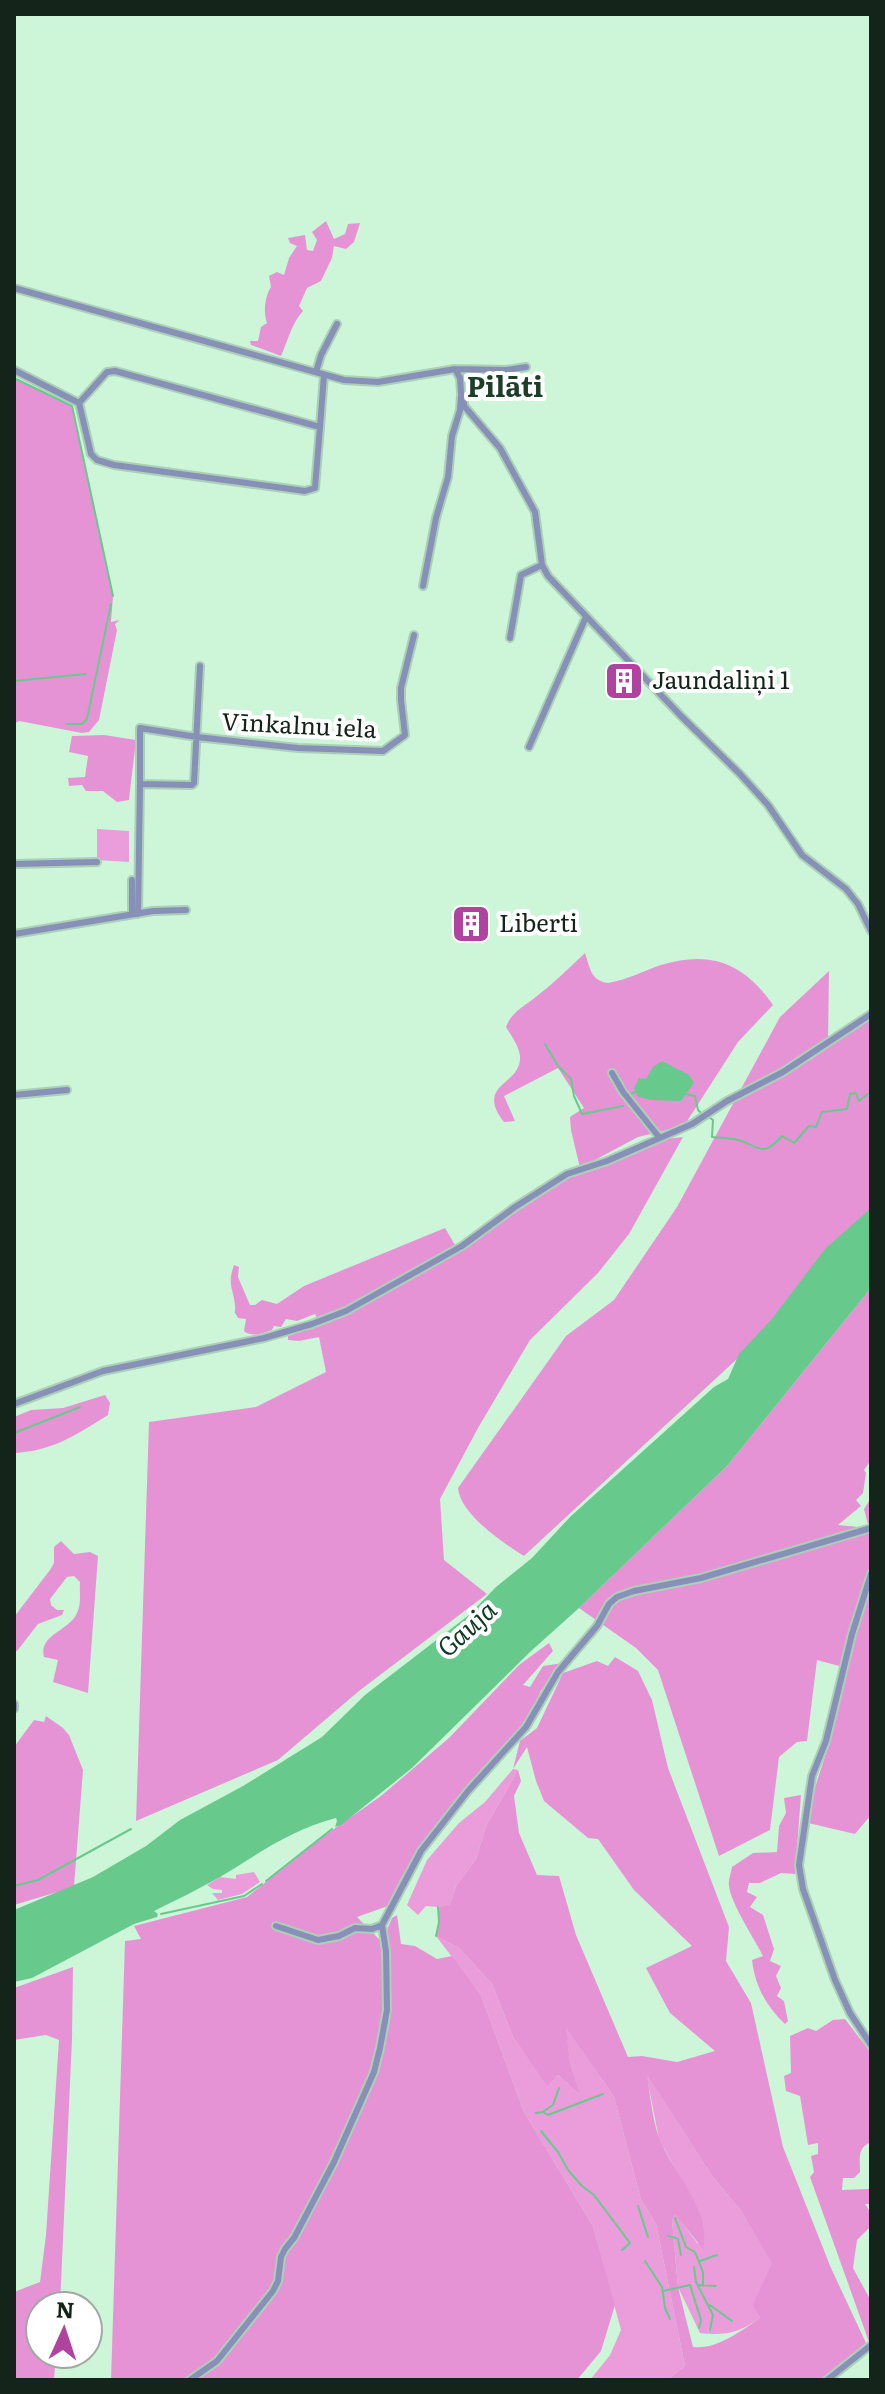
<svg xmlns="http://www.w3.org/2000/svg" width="885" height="2394" font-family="Literata,serif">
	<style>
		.green { fill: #eb9ddb }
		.forest { fill: #e693d6; fill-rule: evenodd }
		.water { fill: #67ca8c }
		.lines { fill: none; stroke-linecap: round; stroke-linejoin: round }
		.stream { stroke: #67ca8c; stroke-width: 2 }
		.street-casing { stroke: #acd0b7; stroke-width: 10 }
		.street { stroke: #8790b7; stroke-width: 6 }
		.labels { text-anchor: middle; stroke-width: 8; stroke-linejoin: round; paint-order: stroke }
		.poi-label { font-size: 24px; fill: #15241a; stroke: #fff; text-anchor: start }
		.street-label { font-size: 24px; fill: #15241a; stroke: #fff }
		.water-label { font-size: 26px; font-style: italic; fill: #113a22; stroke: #fff }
		.quarter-label { font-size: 28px; font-weight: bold; fill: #1b3f29; stroke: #fff }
	</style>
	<rect width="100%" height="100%" fill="#cdf6d9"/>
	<path class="green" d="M97 829 129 831V862L97 860Z
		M513 1769 518 1770 486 1826 476 1859 456 1886 450 1904 438 1907 426 1906 418 1915 407 1905 427 1860 459 1823 485 1802Z
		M254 1872 260 1882 242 1894 218 1900 212 1893H222V1890L213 1889 207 1885 220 1877 236 1879V1875Z
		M436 1936 459 1948 492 1984 513 2037 547 2085 558 2075 579 2094 570 2062 565 2026 614 2097 641 2200 656 2224 685 2366 667 2380H590L610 2355 621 2330 593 2226 524 2112 481 1995Z
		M646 2073 710 2173 741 2211 773 2263 754 2305 760 2318C738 2333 726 2336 700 2333L678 2287 672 2220 675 2213 698 2244 699 2212 659 2139Z"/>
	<path class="forest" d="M326 221 334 239 345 234 348 224 360 223 354 242 346 249 334 246 332 258 321 281 307 288 299 306 303 311C292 323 288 340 281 356L251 345 250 341H258L261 327 267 323C263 312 265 296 271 287L269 276 277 272 284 275 289 258 297 246 290 243 288 238 305 235 307 250 313 251 317 240 312 232Z
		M14 378 72 406 113 596 111 622 120 620 115 624 117 630 99 720 89 732 82 733 19 721 14 724Z
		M104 735 136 740 129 800 117 802 103 791H86L82 785 69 786 68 778 85 777 88 756 69 752 72 736Z
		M585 953C590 968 591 981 608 983 627 980 643 971 661 965 710 950 744 963 773 1005L738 1042 684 1126 638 1137 580 1168 571 1130 570 1117 584 1108 558 1068 504 1096 515 1121 504 1122C474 1083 522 1086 520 1056 519 1046 511 1035 506 1027 512 1011 525 1006 537 996 554 983 569 968 585 953Z
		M829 971 828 1044 871 1018V1216L765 1333 524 1556C503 1543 460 1514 458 1488L566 1336 614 1300 677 1207 780 1017Z
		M683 1137 629 1234 598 1273 530 1340 478 1428 440 1499 444 1560 487 1594 359 1691 278 1760 136 1821 149 1422 256 1407 326 1372 319 1337 299 1341 288 1340V1331L320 1324 315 1314 297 1321 286 1319 281 1327 274 1326 272 1330C263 1333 253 1338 244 1331L246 1319 238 1318C232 1307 236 1318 235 1305 233 1287 227 1285 234 1265L239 1267 238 1277 250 1305H255L262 1300 277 1304 304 1286 445 1228 458 1250 569 1178 657 1140Z
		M871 1288V1460L864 1470 866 1473 863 1493 856 1500 861 1506 838 1525 869 1528 864 1509 871 1498V1815L855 1834 804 1822 829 1744 843 1667 817 1660 807 1741 797 1742 779 1757 770 1830 719 1856 658 1670 636 1648 579 1608 727 1466Z
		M105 1395 110 1403 108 1415C76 1435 53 1451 14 1453V1417L31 1410 63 1408Z
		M61 1541 74 1554 90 1552 98 1556 88 1693 53 1682 58 1660 44 1657C38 1635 69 1631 77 1613 82 1603 79 1592 80 1582L74 1576 67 1577 50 1599 51 1605 57 1610H64L62 1615 38 1624 17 1651 14 1650V1617L50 1570 54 1563V1547Z
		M549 1643 553 1651 523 1685 530 1687 543 1666 563 1663 540 1692 534 1718 434 1828 400 1880 388 1906 357 1917 382 1942 392 1918 397 1915 401 1944 415 1946 437 1959 452 1956 481 1995 524 2112 593 2226 615 2305 601 2351 577 2380H111L125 1941 141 1939 134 1926 247 1897 321 1838 381 1796 449 1738 519 1665Z
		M615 1657 638 1671 652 1700 668 1768 729 1927 726 1961 751 2003 783 2147 831 2268 866 2343 820 2380H667L685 2366 656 2224 641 2200 614 2097 566 2028 570 2062 580 2095 558 2075 547 2086 513 2037 492 1984 459 1948 436 1936 439 1922 438 1907 450 1904 456 1886 476 1859 486 1826 518 1770 521 1781 514 1796 519 1833 537 1875 559 1876 576 1935 628 2057 642 2056 677 2062 715 2051 670 2013 646 1968 692 1946 634 1890 598 1839 588 1838 544 1801 536 1781 527 1747 513 1769 520 1741 537 1728 563 1673 597 1661 608 1666ZM647 2075 710 2173 741 2211 772 2263 753 2305 760 2318C741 2331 716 2350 693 2347L678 2287 672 2220 675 2214 703 2249C712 2212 675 2175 661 2142 653 2125 650 2094 647 2075Z
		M46 1716 63 1728 69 1735 83 1770 74 1887 14 1905V1747L34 1720 44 1722Z
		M801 1795 795 1874 781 1873 760 1883H749L747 1892 757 1897 750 1907 763 1915 774 1949 770 1961 781 1966 776 1976 781 1988 777 1996 784 2001 788 2021 785 2024C766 2006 755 1986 752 1960L763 1956C754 1938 731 1904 729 1886 728 1880 731 1873 732 1867L753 1853 777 1852 779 1826 786 1813 784 1798Z
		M73 1967 72 2039 60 2306H40V2354H56L54 2380H14V2292L40 2282 46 2235 59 2040 46 2035 14 2040V1988Z
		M845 2019 871 2053V2142C857 2148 860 2158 860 2172L854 2178H843L842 2190 868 2189 871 2187V2204H865L871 2213V2226L857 2240 853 2268 871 2301V2340L869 2342 810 2177 814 2172 811 2156 818 2154V2143L808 2145 800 2096 786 2091 784 2076 791 2073 790 2036 808 2028 816 2031 833 2020Z"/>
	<path class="water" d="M662 1061 689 1075 694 1083 681 1101 651 1100 638 1097 634 1088 639 1078 646 1079 653 1067Z
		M871 1208V1288L727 1466 579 1608 530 1652 412 1768 341 1825 335 1827 337 1821 336 1818C292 1829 258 1854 220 1877 199 1889 176 1900 154 1911L158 1914 157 1917 134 1924 32 1978 14 1982V1910L93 1877 146 1846 180 1820 243 1786 322 1737 365 1695 469 1615 496 1587 532 1558 570 1517 714 1387 728 1379 739 1354 771 1320 825 1249Z"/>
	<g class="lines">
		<path class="stream" d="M14 378 72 406 113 596
			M14 681 86 674
			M67 724H82L87 719 111 604
			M545 1044 558 1066 571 1079 574 1096 582 1114 623 1106
			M631 1094 637 1091
			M685 1094 695 1096 698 1110 702 1114
			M710 1118 713 1120 712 1137C720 1138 730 1138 738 1140 761 1146 761 1159 782 1136L794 1143 809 1126 816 1127 822 1112 847 1109 850 1094 856 1093 859 1101 868 1094H871
			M14 1433 80 1407
			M266 1881 332 1829
			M14 1886 38 1880 131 1829
			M161 1914 244 1896 262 1884
			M436 1936 439 1922 438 1907
			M544 2111 553 2105 559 2088
			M536 2113 543 2112 548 2115 603 2094
			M541 2131 558 2152 568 2170 582 2186 594 2195 630 2243 622 2250
			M638 2206 648 2237
			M675 2218 686 2247 695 2252 703 2272V2285
			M668 2236 676 2238
			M678 2239 681 2255
			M645 2261 662 2287 665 2308 670 2319
			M700 2261 717 2255
			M694 2267 696 2282 713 2315 710 2330
			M698 2285 716 2286
			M663 2291 690 2285 701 2320 699 2328
			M710 2305 732 2321"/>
		<g class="street-casing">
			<path id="street" d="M14 288 344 380 378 382 455 369 460 378 461 393 465 407 500 448 535 512 542 565 548 576 681 716 740 774 768 805 802 855 846 889 858 904 871 931
				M455 369 506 370 526 367
				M14 370 79 403 91 454 97 460 114 465 305 491 315 488 320 427 115 371 107 372 79 403
				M316 372 321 355 337 324
				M320 427 324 375
				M423 586 436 518 448 477 452 436 460 410 461 396
				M510 638 521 575 542 565
				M529 747 586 617
				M140 784V728L197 737 298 748 383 751 405 735 401 700V688L414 635
				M14 864 97 862
				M132 914V880
				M138 914 140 784 192 785 194 783 200 666
				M14 934 153 911 186 910
				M612 1073 623 1092 659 1137
				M14 1095 67 1090
				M14 1404 103 1371 264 1338 312 1324 346 1311 462 1246 515 1207 567 1174 607 1161 692 1124 727 1101 783 1072 871 1014
				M871 1574 852 1634 826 1741 812 1776 799 1865 803 1889 835 1980 850 2013 871 2045
				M14 1704V1709
				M276 1926 318 1940 339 1936 355 1928 372 1929 382 1925
				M190 2380 217 2361 273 2291 278 2281 281 2257 285 2249 294 2238 334 2162 374 2072 380 2048 387 2010 386 1951 382 1925 421 1851 468 1791 526 1727 558 1672 597 1626 609 1604 617 1597 634 1591 701 1578 871 1528
				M827 2380 871 2345"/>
		</g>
		<use href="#street" class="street"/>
	</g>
	<defs>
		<g id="building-square" transform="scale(2)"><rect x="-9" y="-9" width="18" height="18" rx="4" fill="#b143a0" stroke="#fff"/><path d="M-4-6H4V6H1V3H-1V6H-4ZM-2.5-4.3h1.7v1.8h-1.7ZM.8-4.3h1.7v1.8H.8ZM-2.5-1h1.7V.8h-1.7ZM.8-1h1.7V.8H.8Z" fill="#fff"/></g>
	</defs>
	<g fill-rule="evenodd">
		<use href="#building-square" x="624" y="681"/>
		<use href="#building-square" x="471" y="924"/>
	</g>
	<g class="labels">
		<g class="poi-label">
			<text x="652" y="689">Jaundaliņi 1</text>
			<text x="499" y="932">Liberti</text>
		</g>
		<g class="street-label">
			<text transform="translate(299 726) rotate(3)" y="8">Vīnkalnu iela</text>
		</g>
		<g class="water-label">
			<text transform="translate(467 1629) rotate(-42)" y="9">Gauja</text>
		</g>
		<g class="quarter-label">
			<text x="505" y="397">Pilāti</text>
		</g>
	</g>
	<rect width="885" height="2394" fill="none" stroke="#15241a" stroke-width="32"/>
	<g transform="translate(64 2330) rotate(3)"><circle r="38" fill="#ffffff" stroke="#a1a7a3" stroke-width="2"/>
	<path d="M0-6L14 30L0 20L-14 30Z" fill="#b143a0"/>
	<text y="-12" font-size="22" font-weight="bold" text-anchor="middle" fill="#15241a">N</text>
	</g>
</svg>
